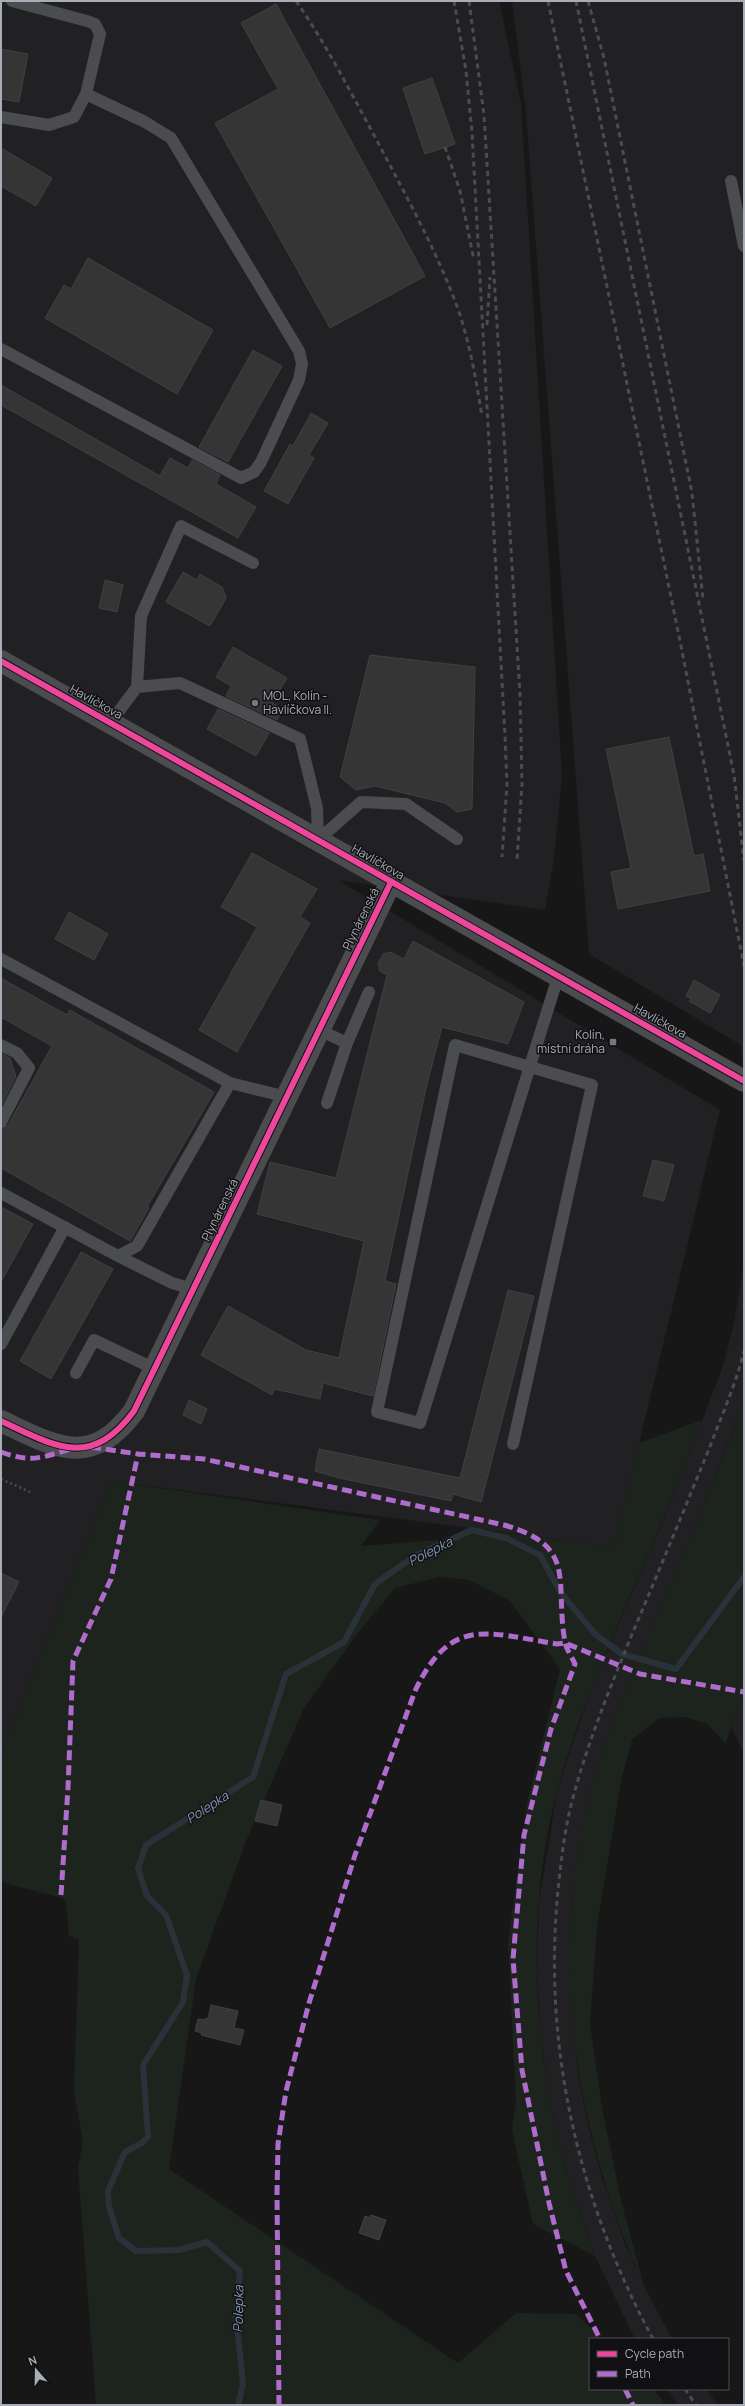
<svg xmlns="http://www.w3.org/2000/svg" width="745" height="2406" font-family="Manrope,sans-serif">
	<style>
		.built { fill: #212123 }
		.green { fill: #1d241e }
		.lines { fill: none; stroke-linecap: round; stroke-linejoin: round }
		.stream { stroke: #2a3239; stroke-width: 6 }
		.building { fill: #353536; stroke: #3f4043 }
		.path { stroke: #4d4e52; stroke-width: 2.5; stroke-dasharray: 2 3; stroke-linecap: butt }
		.service { stroke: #4b4c50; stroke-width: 12 }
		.minor { stroke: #4b4c50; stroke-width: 22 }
		.tertiary { stroke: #4b4c50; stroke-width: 22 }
		.rail { stroke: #4b4c4f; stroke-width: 3; stroke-dasharray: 5 4; stroke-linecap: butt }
		.quiet { stroke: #b06ccc; stroke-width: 5; stroke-dasharray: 10 5; stroke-linecap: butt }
		.cycleway-casing { stroke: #111113; stroke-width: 8 }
		.cycleway { stroke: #ed469a; stroke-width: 6 }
		.poi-dot { fill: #757880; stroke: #111113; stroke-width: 1.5 }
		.labels { text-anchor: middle; stroke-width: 3; stroke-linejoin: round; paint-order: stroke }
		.poi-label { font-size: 12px; fill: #a8adb8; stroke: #111113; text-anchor: start }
		.street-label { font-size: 12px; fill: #a8adb8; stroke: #111113 }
		.water-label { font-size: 13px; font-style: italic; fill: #7f9bb3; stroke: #111113 }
	</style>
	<rect width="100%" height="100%" fill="#171717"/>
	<path class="built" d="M1 1H499L521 103 562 776 554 859 545 910 338 880 720 1110 614 1547 111 1481 1 1754Z
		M512 1H744V1074L741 1045 589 954 526 113Z
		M744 1264V1402L694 1530 624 1696 603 1755 589 1800 571 1906 573 2024 579 2080 589 2129 602 2178 625 2244 644 2286 672 2339H635L595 2256 571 2187 557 2136 547 2085 540 2027 537 1967 539 1903 557 1792 572 1745 593 1684 664 1518 722 1369 734 1323Z
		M744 1697V1754L731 1726Z
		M666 2389H706L718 2405H678Z"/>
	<path class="green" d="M744 1402V1697L731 1726 726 1744 707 1724 685 1717 659 1718 632 1740 622 1776 597 1926 590 2025 603 2113 622 2204 644 2286C575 2131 549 1968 588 1801 606 1729 638 1660 667 1592 695 1529 720 1466 744 1402Z
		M702 1420C683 1469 664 1518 643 1566 611 1640 578 1714 557 1791 528 1902 532 2024 557 2135 566 2176 581 2216 595 2256L533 2224 512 2130 516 2100 508 1942 527 1803 560 1669 510 1601 469 1580 440 1577 395 1588 360 1630 304 1708 246 1841 196 1979 169 2169 458 2363 516 2313 576 2314 603 2339H590V2389H653L666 2405H96L78 2167 83 2142 74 2092 79 1940 69 1936 66 1903 63 1898 8 1884 1 1880V1754L111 1481 380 1520 361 1546 449 1539 466 1528 614 1547 639 1443Z"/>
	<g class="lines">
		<path class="stream" d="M238 2405 243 2384 236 2316 240 2271 207 2242 179 2250 136 2251 119 2238 109 2207 108 2191 125 2152 142 2143 148 2137 143 2065 183 2002 187 1975 166 1915 147 1896 138 1868 146 1845 253 1777 286 1674 344 1642 375 1584 416 1555 472 1530 506 1538 540 1555 561 1593 596 1635 622 1654 676 1669 744 1577"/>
	</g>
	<path class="building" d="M276 4 425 276 330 328 215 123 278 89 241 23Z
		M1 49 28 54 19 102 1 99Z
		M432 78 455 144 425 154 403 88Z
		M1 148 52 178 36 206 1 186Z
		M88 258 213 330 177 394 45 318 64 285 71 289Z
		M253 350 282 366 228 462 199 447Z
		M1 385 160 476 170 458 188 468 192 460 220 475 216 484 256 507 238 538 1 405Z
		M311 413 328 423 309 455 314 458 288 504 264 491 290 444 293 446Z
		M183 572 197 580 200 574 222 587 226 598 210 626 166 602Z
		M105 580 123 585 117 612 99 608Z
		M233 647 287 678 272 703 283 709 277 720 226 696 231 686 216 677Z
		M370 655 475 667 472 809 457 812 445 803 375 786 356 790 340 777Z
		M218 709 269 733 256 756 207 729Z
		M669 737 694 856 703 854 710 891 618 909 611 872 631 868 606 749Z
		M252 853 317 889 300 917 310 923 237 1052 199 1030 257 927 221 907Z
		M69 912 108 934 94 960 55 939Z
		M413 941 524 1002 508 1044 442 1027 426 1088 385 1281 396 1284 373 1396 323 1383 320 1399 274 1389 272 1395 201 1355 228 1306 306 1350 339 1358 364 1241 257 1214 270 1162 336 1178 387 975 380 971 378 964 383 954 390 952 404 959Z
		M1 978 67 1015 70 1010 214 1092 147 1207 149 1208 130 1241 1 1168V1129L8 1125 52 1046 1 1017Z
		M694 980 720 995 710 1013 689 1001 691 999 686 996Z
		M1 1053 10 1058 16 1076 1 1106Z
		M653 1160 674 1165 664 1201 643 1196Z
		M1 1207 33 1224 1 1282Z
		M81 1252 113 1269 51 1379 20 1361Z
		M508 1290 534 1296 481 1502 453 1494 451 1501 339 1478 315 1471 319 1449 460 1478Z
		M189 1400 207 1409 201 1424 183 1415Z
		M1 1573 19 1582 1 1617Z
		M261 1800 282 1805 277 1826 255 1821Z
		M211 2005 238 2011 234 2028 244 2030 240 2045 201 2035 202 2033 195 2031 198 2019 205 2020 206 2018 208 2019Z
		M371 2215 386 2220 379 2240 359 2233 365 2216 370 2218Z"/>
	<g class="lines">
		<path class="path" d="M1 1479 30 1492"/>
		<path class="service" d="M1 117 49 125 74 117 86 94 100 34 95 24 87 21 12 1
			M731 181 744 246
			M1 349 241 478 254 472 261 462 299 380 302 364 299 351 171 138 145 122 86 94
			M137 687 141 616 181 526 253 563
			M110 723 137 687 180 683 300 739 317 808 318 840
			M318 840 361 802 406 804 457 839
			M1 959 230 1083 287 1097
			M319 1030 347 1043 327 1103
			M347 1043 369 992
			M1 1045 17 1053 29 1068 1 1122
			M1 1193 118 1256 137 1246 230 1083
			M118 1256 172 1283 193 1289
			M1 1344 65 1227
			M76 1373 94 1340 155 1369
			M513 1444 592 1085 455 1045 377 1412 420 1423 530 1066 558 977"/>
		<path class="minor" d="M1 1421C56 1447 91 1469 134 1411L391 882"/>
		<path class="tertiary" d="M1 661 744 1081"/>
		<path class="rail" d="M296 1C326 44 350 91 375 137 405 194 436 249 458 309 470 344 476 380 482 416
			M454 1 466 71 472 132 505 736 507 785 502 857
			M469 1 484 115 520 694 522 784 517 860
			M548 1 677 626 744 966
			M576 1 734 775 744 861
			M588 1 604 58 692 493 703 599
			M445 147 460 191 474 260
			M487 325 490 277
			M653 2339C577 2198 541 2041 559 1881 562 1852 566 1822 574 1794 589 1739 611 1685 633 1632 659 1571 684 1510 709 1449 721 1417 736 1384 744 1351
			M685 2389 696 2405"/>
		<path class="quiet" d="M91 1447 138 1454 204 1459 504 1525C579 1546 554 1582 565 1642 566 1649 572 1657 575 1664L551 1729 524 1835 513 1959 522 2070 549 2203 566 2271 600 2339
			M1 1452C32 1463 40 1458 70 1449
			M61 1895 68 1788 73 1661 111 1579 138 1454
			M625 2389 633 2405
			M279 2405 277 2193 278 2144 286 2091 309 2003 355 1855 415 1691C451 1615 487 1633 557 1644L565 1643 640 1674 744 1692"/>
		<g class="cycleway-casing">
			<path id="cycleway" d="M1 661 744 1081
				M1 1421C56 1447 91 1469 134 1411L391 882"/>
		</g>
		<use href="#cycleway" class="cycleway"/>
	</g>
	<g class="poi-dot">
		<circle cx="255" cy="703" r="4"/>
		<rect x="609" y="1038" width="8" height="8" rx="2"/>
	</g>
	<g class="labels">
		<g class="poi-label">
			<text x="263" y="700">MOL, Kolín -<tspan x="263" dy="14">Havlíčkova II.</tspan></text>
			<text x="605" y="1039" text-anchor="end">Kolín,<tspan x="605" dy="14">místní dráha</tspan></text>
		</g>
		<g class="street-label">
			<text transform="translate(96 702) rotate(29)" y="4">Havlíčkova</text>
			<text transform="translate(378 862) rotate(30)" y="4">Havlíčkova</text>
			<text transform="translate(361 919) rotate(-64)" y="4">Plynárenská</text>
			<text transform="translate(660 1021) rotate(29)" y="4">Havlíčkova</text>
			<text transform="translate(220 1210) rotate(-64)" y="4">Plynárenská</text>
		</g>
		<g class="water-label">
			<text transform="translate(430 1551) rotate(-27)" y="5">Polepka</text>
			<text transform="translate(207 1807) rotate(-33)" y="5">Polepka</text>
			<text transform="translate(238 2309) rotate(-89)" y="5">Polepka</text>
		</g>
	</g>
	<rect width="745" height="2406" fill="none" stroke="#a8adb8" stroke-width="4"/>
	<rect x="589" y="2338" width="140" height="52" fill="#111113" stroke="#4d4f55"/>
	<rect x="597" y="2351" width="20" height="6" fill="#ed469a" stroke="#4d4f55"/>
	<text x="625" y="2358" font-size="12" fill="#a8adb8">Cycle path</text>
	<rect x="597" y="2371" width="20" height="6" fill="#b06ccc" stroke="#4d4f55"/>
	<text x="625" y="2378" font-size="12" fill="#a8adb8">Path</text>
	<g transform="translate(36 2370) rotate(340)" stroke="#111113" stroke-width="3" paint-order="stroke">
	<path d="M0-3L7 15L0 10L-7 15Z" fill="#a8adb8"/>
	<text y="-6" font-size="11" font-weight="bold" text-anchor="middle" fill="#a8adb8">N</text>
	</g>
</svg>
